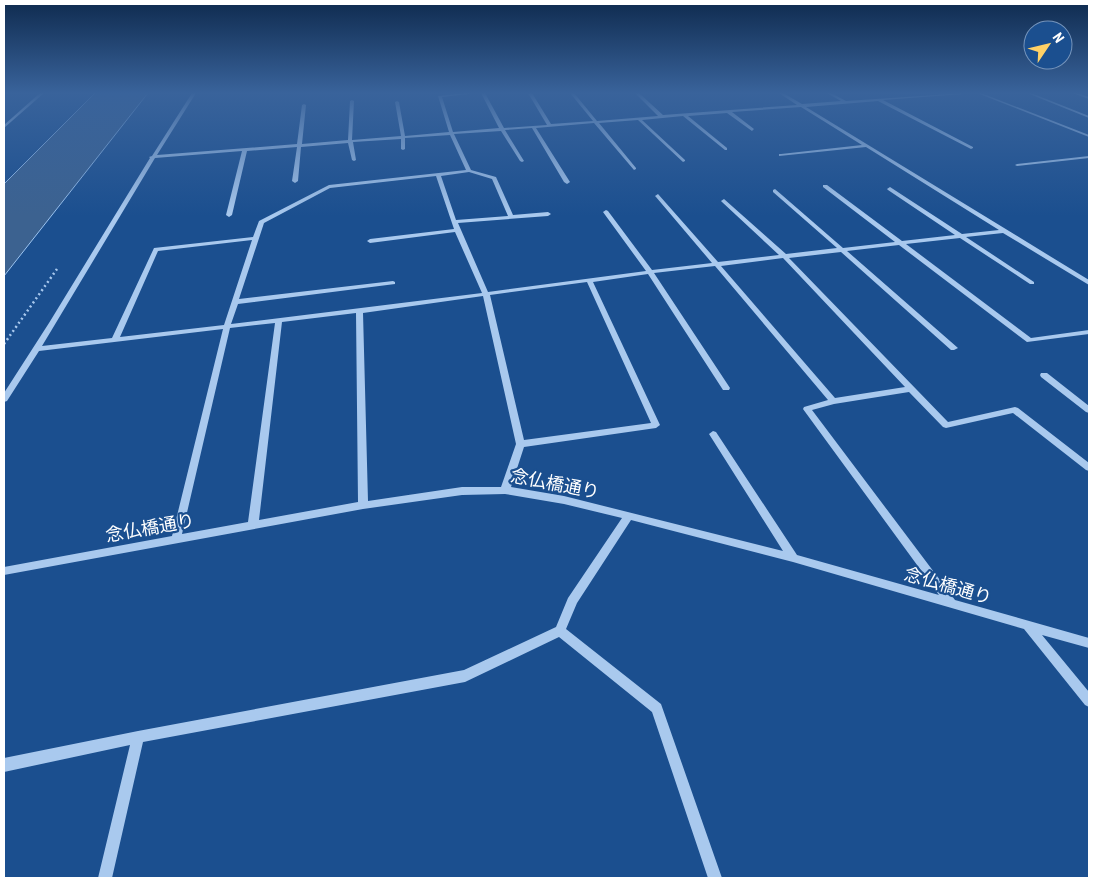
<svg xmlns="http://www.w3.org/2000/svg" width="1093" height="882" font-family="'Roboto Condensed','Noto Sans JP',sans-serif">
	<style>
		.water { fill: #3c6290; stroke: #9cc4f0 }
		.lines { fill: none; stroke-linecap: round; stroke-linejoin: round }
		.path { stroke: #a9c9ee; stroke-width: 2.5; stroke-dasharray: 2 3; stroke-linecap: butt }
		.minor { fill: #a9c9ee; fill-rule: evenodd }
		.labels { text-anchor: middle; stroke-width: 4.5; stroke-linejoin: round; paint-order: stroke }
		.street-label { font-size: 18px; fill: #fff; stroke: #1b4f8f }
	</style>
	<rect width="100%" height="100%" fill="#1b4f8f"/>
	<path class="water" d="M95 93H148L4 276V184Z"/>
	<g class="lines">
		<path class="path" d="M4 344 57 269"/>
		<path class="minor" d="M40 93H44L4 128V125Z
			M192 93H196L157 155 297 144 302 105 304 104 306 105 302 144 348 140 350 101 352 100 354 101 352 140 401 136 395 102 397 101 399 102 405 136 449 132 438 96 466 93H477L442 97 453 132 499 128 481 93H485L504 128 547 125 528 93H532L551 124 593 121 570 93H574L597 121 658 116 635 93H639L663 115 797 105 779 93H783L802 104 841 101 827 93H831L846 101 965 93 963 94 883 100 973 147V148L971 149 878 101 806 107 1089 280V285L1003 233 966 237 1034 282V284H1030L960 238 906 244 1031 338 1089 330V334L1027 342 899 245 847 251 958 348 954 350H951L841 252 789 258 948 422 1015 407 1018 408 1089 463V471L1086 470 1013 413 946 428 943 427 909 392 834 404 812 410 955 600 1089 638V648L1042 635 1089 692V707L1085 705 1024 629 793 562 631 520 577 603 566 629 661 704 722 878H708L652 712 559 637 465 682 143 742 112 878H98L130 745 4 772V758L138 731 464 670 556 627 568 598 622 518 564 504 505 494 462 495 363 509 4 575V567L172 536 223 329 39 351 7 401 4 402V393L49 323 150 158 149 157 152 156ZM801 107 862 145 781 154H779V156L866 147 999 230 962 234 890 187 887 189 888 190 955 235 902 241 827 185H823V187L895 242 843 248 775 189 773 190V192L837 248 786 254 724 199 721 201 722 202 779 255 718 262 658 194 655 196 656 197 712 263 652 270 608 211 606 210 603 212 646 271 488 292 458 223 548 216 551 214 548 212 513 215 496 177 471 170 454 134 501 131 520 161 522 162 524 161 505 130 532 128 564 182 567 184 570 182 536 128 594 123 634 170 636 169V168L599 123 638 120 683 162 685 161V160L642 120 683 116 725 150H727V148L688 116 727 113 752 131 754 129 732 112ZM450 135 466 170 329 185 259 221 253 237 154 248 112 338 42 346 155 158 242 151 226 215 229 217 232 215 247 151 297 147 292 181 295 183 298 181 301 147 348 143 352 160 354 161 356 160 353 142 401 139V149L403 150 405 149V138ZM469 172 492 179 508 216 456 220 441 176ZM436 176 454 229 370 239 367 241 370 243 455 232 482 293 231 324 238 304 395 284V282L393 281 239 299 264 223 330 188ZM252 240 224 325 120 337 158 251ZM783 258 905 387 835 398 721 266ZM715 266 828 400 804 407 803 409 939 595 797 555 716 432 713 431 709 434 783 551 564 496 511 487 524 447 656 428 660 425 593 282 648 274 723 390H729L730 388 654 273ZM587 282 651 423 524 440 490 295ZM483 296 516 444 501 487H462L368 501 363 313ZM356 313 358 502 259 520 282 322ZM275 323 248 522 182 534 230 328Z
			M977 93H981L1089 135V137Z
			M1027 93H1031L1089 116V118Z
			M1072 93H1077L1089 97V99Z
			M1089 156V158L1017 166 1015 165 1017 164Z
			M1041 373H1047L1089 406V413L1086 412 1041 377 1040 375Z"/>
	</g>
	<linearGradient id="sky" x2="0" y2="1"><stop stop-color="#0f2b4f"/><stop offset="0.43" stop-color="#39639b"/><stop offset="1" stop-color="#39639b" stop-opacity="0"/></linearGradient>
	<rect width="1093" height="216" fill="url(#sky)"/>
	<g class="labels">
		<g class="street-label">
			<text transform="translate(555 484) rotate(11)" y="6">念仏橋通り</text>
			<text transform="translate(150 528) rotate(-10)" y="6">念仏橋通り</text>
			<text transform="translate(948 586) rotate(16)" y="6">念仏橋通り</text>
		</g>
	</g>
	<rect width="1093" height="882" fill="none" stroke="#ffffff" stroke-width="10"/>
	<g transform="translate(1048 45) rotate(55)"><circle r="24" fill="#1b4f8f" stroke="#7695bc"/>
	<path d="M0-4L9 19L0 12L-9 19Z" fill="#ffd166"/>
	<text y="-8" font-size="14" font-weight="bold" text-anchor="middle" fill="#ffffff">N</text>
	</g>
</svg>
